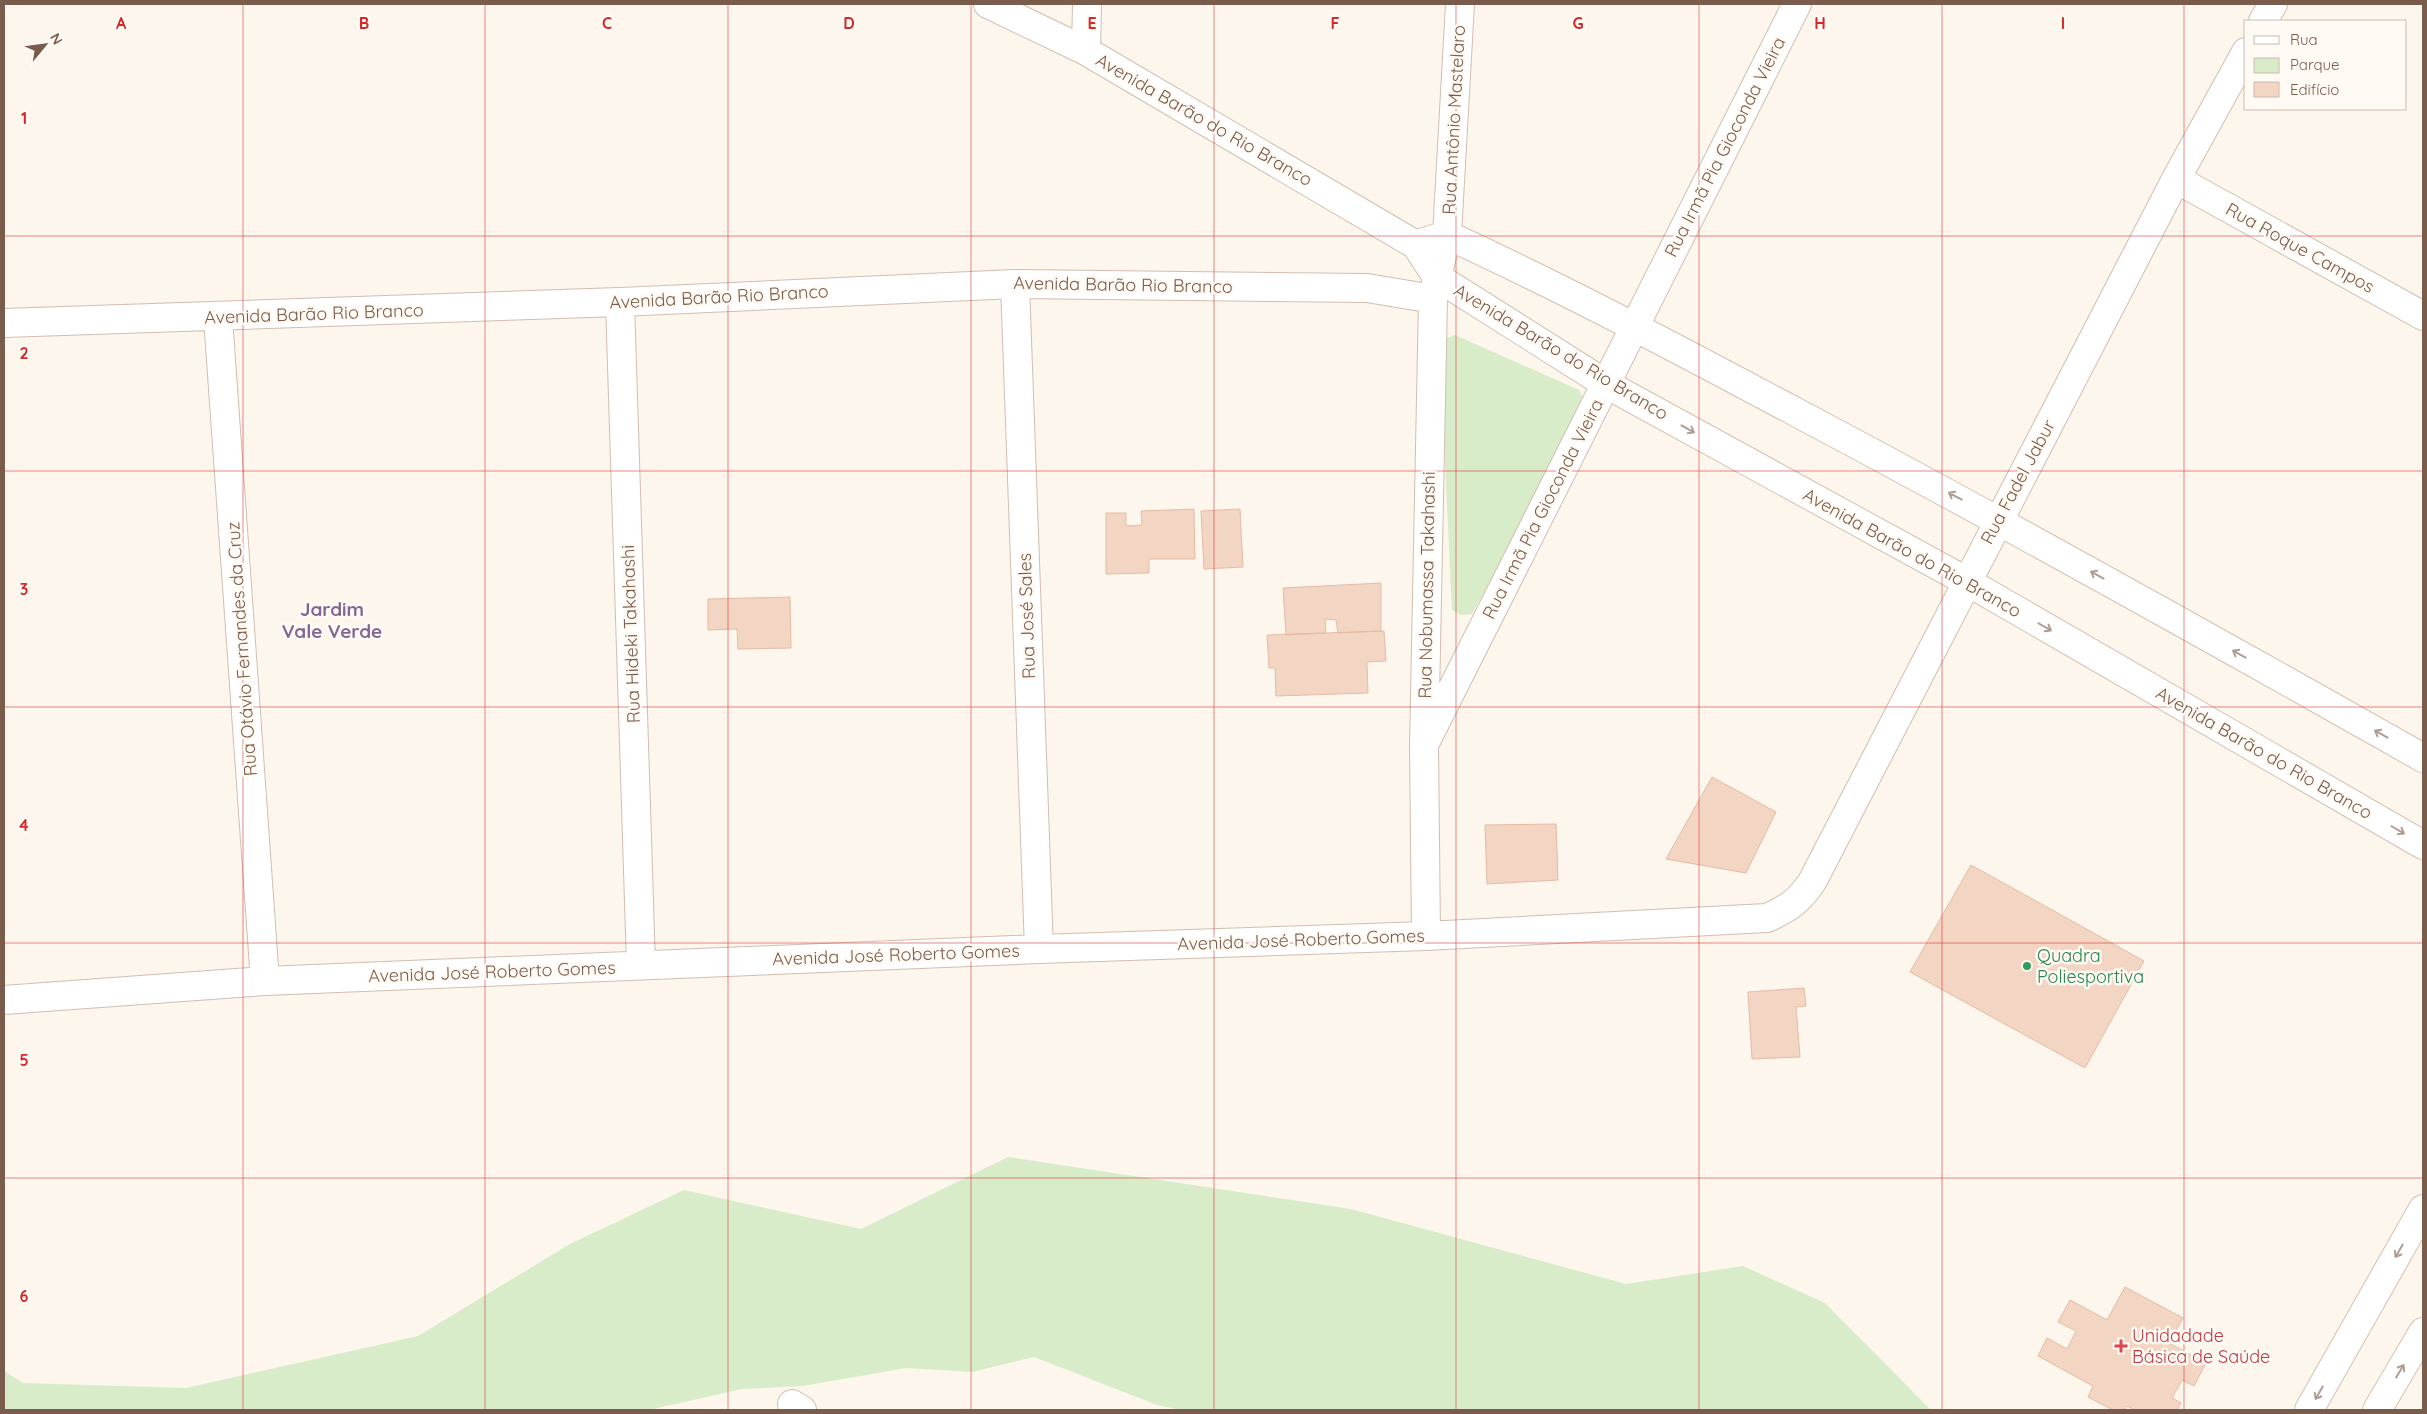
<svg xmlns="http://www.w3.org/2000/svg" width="2427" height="1414" font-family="Quicksand,sans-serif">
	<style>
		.green { fill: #d8ecc9 }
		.building { fill: #f3d5c3; stroke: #e6bba3 }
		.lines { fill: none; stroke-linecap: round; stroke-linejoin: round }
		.street-casing { stroke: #d1beb0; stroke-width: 30 }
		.secondary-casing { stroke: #d6c0b0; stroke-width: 30 }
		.street { stroke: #fff; stroke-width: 28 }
		.secondary { stroke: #fff; stroke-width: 28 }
		.oneway { stroke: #af9d94 }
		.grid { fill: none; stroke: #d62828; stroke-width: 1; stroke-opacity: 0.55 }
		.leisure-dot { fill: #2e9e5b; stroke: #fffaf3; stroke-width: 2 }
		.health-dot { fill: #e0444e; stroke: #fffaf3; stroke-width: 2 }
		.labels { text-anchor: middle; stroke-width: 5; stroke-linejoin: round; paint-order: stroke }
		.street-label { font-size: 18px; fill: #7a5c4d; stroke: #fffaf3 }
		.leisure-label { font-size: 18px; fill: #27864d; stroke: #fffaf3; text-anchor: start }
		.health-label { font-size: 18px; fill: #be3a42; stroke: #fffaf3; text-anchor: start }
		.neighbourhood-label { font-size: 19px; font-weight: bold; fill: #846695; stroke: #fffaf3 }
		.grid-label { font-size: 16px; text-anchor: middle; font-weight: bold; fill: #d62828; stroke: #fffaf3; stroke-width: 5; stroke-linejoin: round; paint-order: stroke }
	</style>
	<rect width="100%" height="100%" fill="#fdf6ec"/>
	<path class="green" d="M1455 335 1579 390 1585 401 1584 410 1472 614 1461 615 1452 610 1440 356 1447 338Z
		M1008 1157 1351 1209 1626 1284 1743 1266 1825 1303 1931 1410H1181L1157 1405 1034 1357 972 1372 906 1368 803 1386 742 1389 649 1410H4V1371L23 1383 186 1388 418 1336 570 1244 684 1190 861 1229Z"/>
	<path class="building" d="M1194 509 1195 559H1149V573L1106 574V513H1126V526L1142 525 1141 511Z
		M1240 509 1243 567 1204 569 1201 511Z
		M1381 583V631L1338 633 1336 620 1325 619 1326 633 1286 635 1283 588Z
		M790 597 791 648 738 649 737 629 708 630V599Z
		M1384 631 1386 661 1367 662 1368 693 1276 696 1275 668H1269L1267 635Z
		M1712 777 1776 812 1746 873 1666 859Z
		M1556 824 1558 880 1487 884 1485 825Z
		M1971 865 2144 961 2085 1068 1910 972Z
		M1804 988 1806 1006 1796 1007 1800 1057 1752 1059 1748 992Z
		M2125 1287 2183 1318 2169 1343 2206 1363 2194 1386 2182 1380 2172 1398 2181 1403 2177 1410H2135L2127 1406 2124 1410H2113L2088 1397 2093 1386 2038 1356 2047 1338 2067 1349 2076 1331 2058 1322 2070 1300 2107 1320Z"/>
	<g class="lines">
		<g class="street-casing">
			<path id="street" d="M988 4 1086 51 1416 245 1437 277 1433 299 1424 746 1426 936
				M2263 21 2273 4
				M1086 51 1087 4
				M2176 179 2423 316
				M1424 242 1447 235 1460 4
				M1015 284 1039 949
				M620 302 641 965
				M218 318 265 981
				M4 323 620 302 1015 284 1367 288 1433 299
				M1427 739 1797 4
				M4 1000 265 981 1039 949 1426 936 1767 918C1789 908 1798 902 1812 882L2176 179 2246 52
				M792 1404 802 1410"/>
		</g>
		<g class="secondary-casing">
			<path id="secondary" d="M2423 758C2218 642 2013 527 1805 417 1687 354 1569 291 1447 235L1437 277 1606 384 1966 581 2423 845
				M2309 1410 2423 1209
				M2377 1410 2423 1332"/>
		</g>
		<use href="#street" class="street"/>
		<use href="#secondary" class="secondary"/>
	</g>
	<defs><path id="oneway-shaft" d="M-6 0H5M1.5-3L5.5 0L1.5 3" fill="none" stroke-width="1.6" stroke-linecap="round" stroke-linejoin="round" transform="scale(1.25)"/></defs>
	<g class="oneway">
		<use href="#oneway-shaft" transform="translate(1688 429) rotate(29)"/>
		<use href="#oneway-shaft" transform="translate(1955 496) rotate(-152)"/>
		<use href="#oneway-shaft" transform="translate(2097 575) rotate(-151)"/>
		<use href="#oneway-shaft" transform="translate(2045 627) rotate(30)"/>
		<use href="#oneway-shaft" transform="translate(2239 654) rotate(-151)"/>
		<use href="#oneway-shaft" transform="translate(2381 734) rotate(-151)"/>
		<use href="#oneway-shaft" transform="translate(2398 830) rotate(30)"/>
		<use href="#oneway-shaft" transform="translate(2399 1251) rotate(120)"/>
		<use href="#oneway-shaft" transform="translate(2400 1371) rotate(-59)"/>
		<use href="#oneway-shaft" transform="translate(2319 1393) rotate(120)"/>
	</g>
	<path class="grid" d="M243 4V1410M485 4V1410M728 4V1410M971 4V1410M1214 4V1410M1456 4V1410M1699 4V1410M1942 4V1410M2184 4V1410M4 236H2423M4 471H2423M4 707H2423M4 943H2423M4 1178H2423"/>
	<circle class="leisure-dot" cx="2027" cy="966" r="5"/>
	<path class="health-dot" d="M2118.5 1338.5h5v5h5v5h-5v5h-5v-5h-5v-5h5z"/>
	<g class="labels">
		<g class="street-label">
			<text transform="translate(1204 120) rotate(30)" y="6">Avenida Barão do Rio Branco</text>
			<text transform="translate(1454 120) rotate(-87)" y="6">Rua Antônio Mastelaro</text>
			<text transform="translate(1725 147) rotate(-63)" y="6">Rua Irmã Pia Gioconda Vieira</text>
			<text transform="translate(2300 248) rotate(29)" y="6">Rua Roque Campos</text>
			<text transform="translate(1123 285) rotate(1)" y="6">Avenida Barão Rio Branco</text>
			<text transform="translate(719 297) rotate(-3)" y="6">Avenida Barão Rio Branco</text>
			<text transform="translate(314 314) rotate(-2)" y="6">Avenida Barão Rio Branco</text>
			<text transform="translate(1561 352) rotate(31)" y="6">Avenida Barão do Rio Branco</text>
			<text transform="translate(2018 482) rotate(-62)" y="6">Rua Fadel Jabur</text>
			<text transform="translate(1543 509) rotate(-63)" y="6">Rua Irmã Pia Gioconda Vieira</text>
			<text transform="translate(1912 553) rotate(29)" y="6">Avenida Barão do Rio Branco</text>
			<text transform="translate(1427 585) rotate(-89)" y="6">Rua Nobumassa Takahashi</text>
			<text transform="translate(1027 616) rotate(-92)" y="6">Rua José Sales</text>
			<text transform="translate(631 634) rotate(-92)" y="6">Rua Hideki Takahashi</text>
			<text transform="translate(242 649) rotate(-94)" y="6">Rua Otávio Fernandes da Cruz</text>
			<text transform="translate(2264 753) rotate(30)" y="6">Avenida Barão do Rio Branco</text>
			<text transform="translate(1301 940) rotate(-2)" y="6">Avenida José Roberto Gomes</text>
			<text transform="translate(896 955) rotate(-2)" y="6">Avenida José Roberto Gomes</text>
			<text transform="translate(492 972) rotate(-2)" y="6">Avenida José Roberto Gomes</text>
		</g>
		<g class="leisure-label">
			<text x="2037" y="962">Quadra<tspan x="2037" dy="21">Poliesportiva</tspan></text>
		</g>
		<g class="health-label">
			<text x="2132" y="1342">Unidadade<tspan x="2132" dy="21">Básica de Saúde</tspan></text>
		</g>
		<g class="neighbourhood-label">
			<text x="332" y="616">Jardim<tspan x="332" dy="22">Vale Verde</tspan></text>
		</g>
	</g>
	<g class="grid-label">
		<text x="121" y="29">A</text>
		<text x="364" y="29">B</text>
		<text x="607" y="29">C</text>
		<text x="849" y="29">D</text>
		<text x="1092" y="29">E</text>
		<text x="1335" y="29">F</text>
		<text x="1578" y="29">G</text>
		<text x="1820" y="29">H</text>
		<text x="2063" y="29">I</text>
		<text x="24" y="124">1</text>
		<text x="24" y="359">2</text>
		<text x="24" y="595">3</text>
		<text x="24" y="831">4</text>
		<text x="24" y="1066">5</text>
		<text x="24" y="1302">6</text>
	</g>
	<rect width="2427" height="1414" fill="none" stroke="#7a5c4d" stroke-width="10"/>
	<rect x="2244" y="20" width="162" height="90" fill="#fffaf3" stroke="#cabbb1"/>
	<rect x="2254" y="36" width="25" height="8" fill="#ffffff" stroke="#cabbb1"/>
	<text x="2290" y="45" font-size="15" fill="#7a5c4d">Rua</text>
	<rect x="2254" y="58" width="25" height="15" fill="#d8ecc9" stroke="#cabbb1"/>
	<text x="2290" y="70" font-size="15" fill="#7a5c4d">Parque</text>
	<rect x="2254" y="82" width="25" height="15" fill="#f3d5c3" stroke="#cabbb1"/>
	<text x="2290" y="95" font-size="15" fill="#7a5c4d">Edifício</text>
	<g transform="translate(45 45) rotate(61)" stroke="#fffaf3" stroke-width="4" paint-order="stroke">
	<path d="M0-4L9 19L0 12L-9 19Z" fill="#7a5c4d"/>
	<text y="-8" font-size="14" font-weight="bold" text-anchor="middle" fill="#7a5c4d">N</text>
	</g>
</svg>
